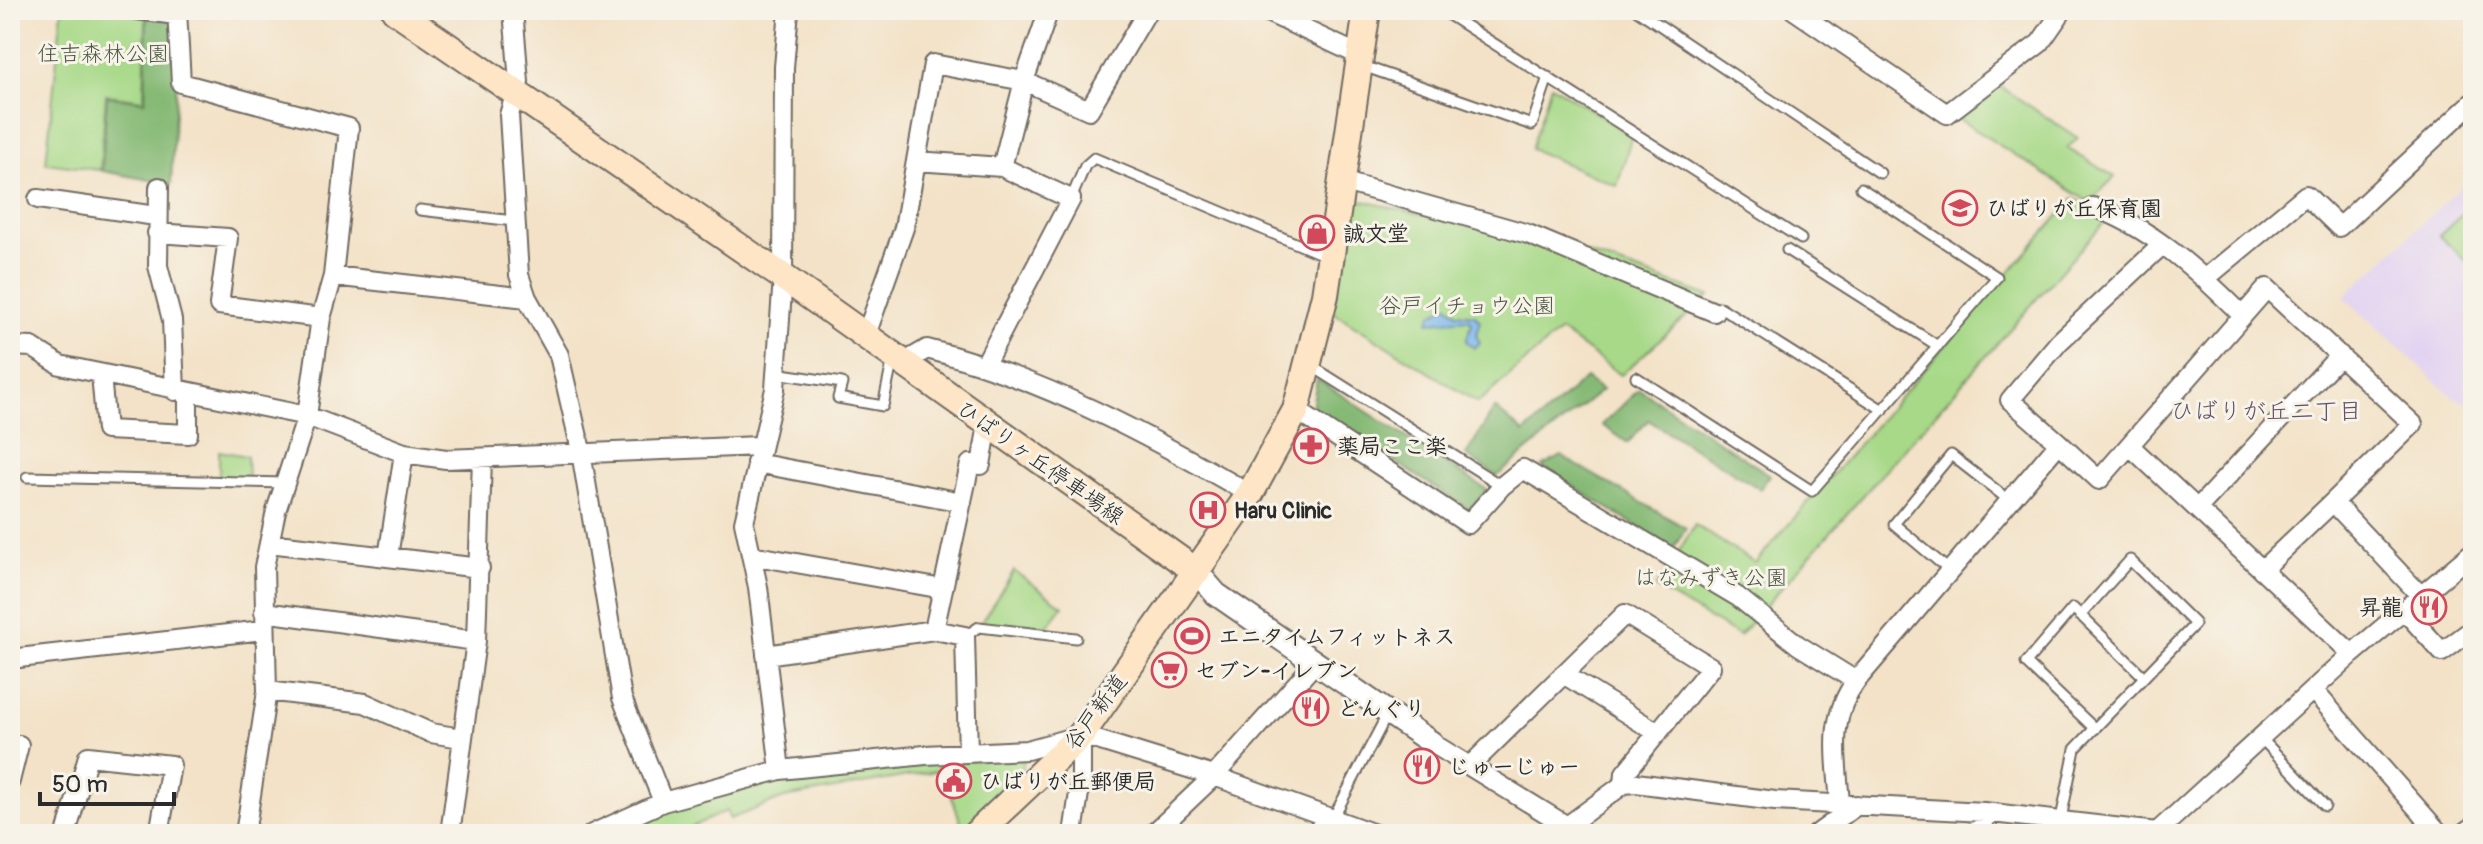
<svg xmlns="http://www.w3.org/2000/svg" width="2483" height="844" font-family="Pangolin,'Klee One',sans-serif">
	<style>
		.built { fill: #e3d3f2 }
		.green { fill: #a7d988; stroke: #69825a; stroke-width: 2 }
		.forest { fill: #85b974; stroke: #587250; stroke-width: 2 }
		.water { fill: #7cb7ed; stroke: #54718c; stroke-width: 2 }
		.lines { fill: none; stroke-linecap: round; stroke-linejoin: round }
		.service-casing { stroke: #716b62; stroke-width: 13 }
		.minor-casing { stroke: #716b62; stroke-width: 22 }
		.tertiary-casing { stroke: #716b62; stroke-width: 26 }
		.secondary-casing { stroke: #716b62; stroke-width: 30 }
		.service { stroke: #fff; stroke-width: 9 }
		.minor { stroke: #fff; stroke-width: 18 }
		.tertiary { stroke: #fff; stroke-width: 22 }
		.secondary { stroke: #fde5c5; stroke-width: 26 }
		.labels { text-anchor: middle; stroke-width: 6; stroke-linejoin: round; paint-order: stroke }
		.park-label { font-size: 22px; fill: #4a5642; stroke: #f7f3e8 }
		.poi-label { font-size: 22px; font-weight: bold; fill: #2b2b2b; stroke: #f7f3e8; text-anchor: start }
		.street-label { font-size: 22px; fill: #2b2b2b; stroke: #f7f3e8 }
		.neighbourhood-label { font-size: 24px; fill: #63526a; stroke: #f7f3e8 }
	</style>
	<rect width="100%" height="100%" fill="#f7f3e8"/>
	<filter id="ink" filterUnits="userSpaceOnUse"><feTurbulence type="fractalNoise" baseFrequency=".0125" numOctaves="2"/><feDisplacementMap in="SourceGraphic" scale="16" xChannelSelector="R" yChannelSelector="G"/><feConvolveMatrix kernelMatrix="1 2 1 2 8 2 1 2 1" color-interpolation-filters="sRGB"/></filter>
	<filter id="wash" filterUnits="userSpaceOnUse"><feTurbulence type="fractalNoise" baseFrequency=".006" numOctaves="4" result="noise"/><feDisplacementMap in="SourceGraphic" scale="32" xChannelSelector="R" yChannelSelector="G"/><feGaussianBlur stdDeviation="1.8" result="paint"/><feColorMatrix in="noise" values="0 0 0 0 0 0 0 0 0 0 0 0 0 0 0 0 0 1.4 0 .05"/><feComposite in="paint" operator="in"/></filter>
	<g filter="url(#wash)">
		<rect width="100%" height="100%" fill="#f3e2c7"/>
		<path class="built" d="M2473 176V406L2452 396 2344 297Z"/>
		<path class="green" d="M62 10H112L146 16 144 100 106 95 100 170 46 163Z
			M1992 81 2078 138 2067 148 2115 177 2089 202 1949 113Z
			M1551 85 1632 135 1617 186 1531 149Z
			M1351 198 1591 255 1709 296 1621 375 1560 331 1478 403 1333 312Z
			M2074 198 2108 218 1739 636 1656 588 1695 525 1755 563Z
			M2473 204V267L2439 236Z
			M219 451 247 456 248 480 219 479Z
			M1014 571 1063 606 1043 632 980 624Z
			M1027 750 1010 805 965 834 942 770 784 798 730 819 726 811 691 827 684 834H644L641 812 780 770Z"/>
		<path class="forest" d="M147 16 180 21 171 184 102 171 107 96 145 101Z
			M1586 378 1602 390 1497 476 1466 455 1495 408 1524 433Z
			M1317 379 1487 490 1470 510 1312 408Z
			M1639 389 1770 475 1760 489 1648 420 1628 443 1602 425Z
			M1561 456 1686 528 1673 549 1542 467Z"/>
		<path class="water" d="M1448 305 1457 313 1475 315 1480 321 1476 335 1480 343 1474 348 1466 341 1472 323 1469 319 1429 322 1432 314Z"/>
	</g>
	<g filter="url(#ink)">
		<g class="lines">
			<g class="service-casing">
				<path id="service" d="M1441 10 1801 239
					M1637 10 1880 173
					M1363 66 1532 125 1548 77
					M1071 199 1085 166 1094 158 1326 256
					M420 210 514 221
					M1787 250 1938 346
					M1720 307 1883 410
					M1310 365 1502 486
					M776 373 842 383 838 398 883 406 893 358
					M1636 377 1812 491 1997 277 1861 188
					M27 477 285 483
					M1950 571 1894 524 1951 455 2010 501
					M965 636 979 627 1076 638
					M2095 729 2026 663 2073 608 2144 677
					M2261 738 2325 806
					M2061 819 2075 749 2195 624 2130 560 2080 616
					M1332 820 1388 713
					M1308 834 1324 817"/>
			</g>
			<g class="minor-casing">
				<path id="minor" d="M137 10 177 15
					M177 10 181 83 349 128 333 276 321 318 307 416 276 511 264 567 267 691 245 834
					M513 10 519 82 509 115 519 275 527 298 559 355 580 446 622 698 663 802
					M1263 10 1361 56
					M1794 10 1947 114 2040 43 2063 10
					M1002 167 1024 81 1049 10
					M1341 181 1528 234 1714 312
					M159 187 158 266 172 320 175 391
					M38 199 156 216
					M2093 207C2150 226 2200 273 2242 315
					M157 233 228 238 219 305 321 318
					M333 276 527 298
					M2206 278 2306 195 2339 227 2473 102
					M866 335 904 228 916 161
					M10 346 32 347 60 365 307 416 404 453 446 459 759 446
					M903 363 927 349C1042 378 1148 435 1250 494
					M985 364 1071 199 1002 167 916 161 933 64 1024 81 1089 110 1148 10
					M101 374 106 430 188 434V394
					M1296 410 1468 524 1502 486 1523 469 1738 597 1798 645 1856 681
					M2059 443 2010 400 2059 342 2161 246
					M2130 446 2352 654
					M756 463 962 502
					M2197 509 2340 355
					M269 543 480 568
					M751 555 943 589
					M388 557 404 453
					M2262 570 2333 502
					M2404 610 2442 652 2473 629
					M264 612 476 641
					M934 630 965 636 968 753
					M766 655 934 630 970 464 981 465 988 424
					M10 659 263 630
					M1565 675 1658 733
					M2313 690 2440 834
					M267 691 365 703 431 733 461 738
					M1432 743 1567 826 1624 784 1636 783 1775 801 1984 812 2157 832 2352 654 2473 552
					M1470 766 1625 614 1711 667 1625 773 1624 784
					M780 770 758 587 744 522 775 389 783 277 784 67 789 10
					M10 781 19 745
					M1840 804C1837 758 1827 720 1856 681L2059 443 2099 480 2267 288 2413 424 2333 502 2421 596
					M66 834 88 756 171 765 159 834
					M450 834 476 641 482 458
					M592 834 663 802 780 770 925 755 1027 750 1081 735 1214 776 1375 834
					M1073 834 1081 779V735
					M1153 834 1214 776 1315 663
					M1817 834 1857 805
					M1972 834 1983 826 1984 812
					M2463 834 2473 827"/>
			</g>
			<g class="tertiary-casing">
				<path id="tertiary" d="M1197 572 1216 594 1432 743"/>
			</g>
			<g class="secondary-casing">
				<path id="secondary" d="M395 10 783 277 1197 572
					M976 834 1081 735 1250 494 1296 410 1325 295 1367 10"/>
			</g>
			<use href="#service" class="service"/>
			<use href="#minor" class="minor"/>
			<use href="#tertiary" class="tertiary"/>
			<use href="#secondary" class="secondary"/>
		</g>
	</g>
	<defs>
		<g id="school-ring" transform="scale(1.8)"><circle r="9.5" fill="#f7f3e8" stroke="#d1495b" stroke-width="1.5"/><path d="M0-5L7-2L0 1L-7-2ZM-4 1L0 2.5L4 1V4Q0 6-4 4Z" fill="#d1495b"/></g>
		<g id="shop-ring" transform="scale(1.8)"><circle r="9.5" fill="#f7f3e8" stroke="#d1495b" stroke-width="1.5"/><path d="M-5-2.5h2.3a2.7 3.5 0 0 1 5.4 0H5L5.5 6h-11ZM-1.5-2.5h3a1.5 2.3 0 0 0-3 0Z" fill="#d1495b"/></g>
		<g id="pharmacy-ring" transform="scale(1.8)"><circle r="9.5" fill="#f7f3e8" stroke="#d1495b" stroke-width="1.5"/><path d="M-2-6h4v4h4v4h-4v4h-4v-4h-4v-4h4Z" fill="#d1495b"/></g>
		<g id="hospital-ring" transform="scale(1.8)"><circle r="9.5" fill="#f7f3e8" stroke="#d1495b" stroke-width="1.5"/><path d="M-5-5h3v3.5h4V-5h3V5h-3V1.5h-4V5h-3Z" fill="#d1495b"/></g>
		<g id="restaurant-ring" transform="scale(1.8)"><circle r="9.5" fill="#f7f3e8" stroke="#d1495b" stroke-width="1.5"/><path d="M-5-6h1v4h1v-4h1v4h1v-4h1v5L-1.5 .5V6h-2V.5L-5-1ZM5-6V6H3V1.5H1.5Q1.5-4 5-6Z" fill="#d1495b"/></g>
		<g id="stadium-ring" transform="scale(1.8)"><circle r="9.5" fill="#f7f3e8" stroke="#d1495b" stroke-width="1.5"/><path d="M0-5a6.5 5 0 1 0 0 10a6.5 5 0 1 0 0-10ZM-3.5-1.8h7v3.6h-7Z" fill="#d1495b"/></g>
		<g id="supermarket-ring" transform="scale(1.8)"><circle r="9.5" fill="#f7f3e8" stroke="#d1495b" stroke-width="1.5"/><path d="M-6-5.5h2.5l.6 2H6L4.5 2H-2.5L-4.4-4H-6ZM-1.5 3.2a1.3 1.3 0 1 0 .1 0ZM3 3.2a1.3 1.3 0 1 0 .1 0Z" fill="#d1495b"/></g>
		<g id="civic-ring" transform="scale(1.8)"><circle r="9.5" fill="#f7f3e8" stroke="#d1495b" stroke-width="1.5"/><path d="M-.6-6.5H3V-4.5H.6V-3L4-1V1h2V6H-6V1h2V-1L-.6-3ZM-1.2 2.5V6h2.4V2.5Z" fill="#d1495b"/></g>
	</defs>
	<g fill-rule="evenodd">
		<use href="#school-ring" x="1960" y="208"/>
		<use href="#shop-ring" x="1317" y="233"/>
		<use href="#pharmacy-ring" x="1311" y="446"/>
		<use href="#hospital-ring" x="1208" y="510"/>
		<use href="#restaurant-ring" x="2429" y="607"/>
		<use href="#stadium-ring" x="1192" y="636"/>
		<use href="#supermarket-ring" x="1169" y="670"/>
		<use href="#restaurant-ring" x="1311" y="708"/>
		<use href="#restaurant-ring" x="1422" y="766"/>
		<use href="#civic-ring" x="954" y="781"/>
	</g>
	<g class="labels">
		<g class="park-label">
			<text x="103" y="61">住吉森林公園</text>
			<text x="1467" y="313">谷戸イチョウ公園</text>
			<text x="1711" y="585">はなみずき公園</text>
		</g>
		<g class="poi-label">
			<text x="1986" y="216">ひばりが丘保育園</text>
			<text x="1343" y="241">誠文堂</text>
			<text x="1337" y="454">薬局ここ楽</text>
			<text x="1234" y="518">Haru Clinic</text>
			<text x="2403" y="615" text-anchor="end">昇龍</text>
			<text x="1218" y="644">エニタイムフィットネス</text>
			<text x="1195" y="678">セブン-イレブン</text>
			<text x="1337" y="716">どんぐり</text>
			<text x="1448" y="774">じゅーじゅー</text>
			<text x="980" y="789">ひばりが丘郵便局</text>
		</g>
		<g class="street-label">
			<text transform="translate(1041 462) rotate(35)" y="8">ひばりヶ丘停車場線</text>
			<text transform="translate(1095 711) rotate(-53)" y="8">谷戸新道</text>
		</g>
		<g class="neighbourhood-label">
			<text x="2266" y="419">ひばりが丘二丁目</text>
		</g>
	</g>
	<rect width="2483" height="844" fill="none" stroke="#f7f3e8" stroke-width="40"/>
	<path d="M40 792v12h134v-12" fill="none" stroke="#2b2b2b" stroke-width="4"/>
	<text x="52" y="792" font-size="24" fill="#2b2b2b" stroke="#f7f3e8" stroke-width="6" paint-order="stroke">50 m</text>
</svg>
